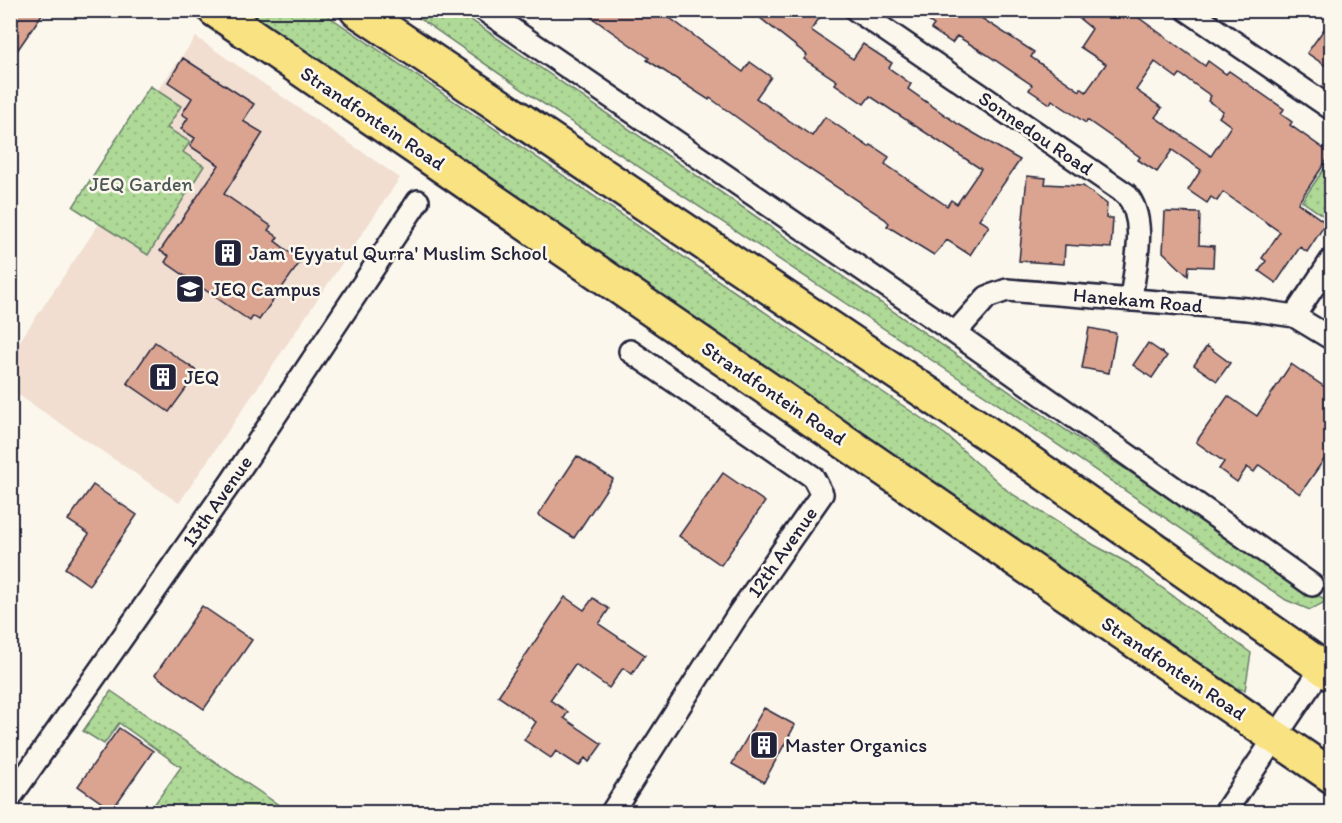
<svg xmlns="http://www.w3.org/2000/svg" width="1342" height="823" font-family="Itim,sans-serif">
	<style>
		.built { fill: #f1ded1 }
		.grass { fill: url(#grass-dots); stroke: #687e69; stroke-width: 1.5 }
		.building { fill: #daa491; stroke: #22223b; stroke-width: 1.5; fill-rule: evenodd }
		.lines { fill: none; stroke-linecap: round; stroke-linejoin: round }
		.minor-casing { stroke: #22223b; stroke-width: 26 }
		.primary-casing { stroke: #22223b; stroke-width: 38 }
		.minor { stroke: #fbf7ec; stroke-width: 21 }
		.primary { stroke: #f8e281; stroke-width: 33 }
		.labels { text-anchor: middle; stroke-width: 5; stroke-linejoin: round; paint-order: stroke }
		.street-label { font-size: 20px; fill: #22223b; stroke: #fbf7ec }
		.park-label { font-size: 20px; fill: #4c5957; stroke: #fbf7ec }
		.poi-label { font-size: 20px; fill: #22223b; stroke: #fbf7ec; text-anchor: start }
	</style>
	<defs>
		<pattern id="grass-dots" width="8" height="8" patternUnits="userSpaceOnUse" patternTransform="scale(1.5)"><rect width="8" height="8" fill="#afd997"/><path d="M2 2h.1M6 6h.1" fill="none" stroke="#96ba83" stroke-width="1.8" stroke-linecap="round"/></pattern>
	</defs>
	<rect width="100%" height="100%" fill="#fbf7ec"/>
	<filter id="ink" filterUnits="userSpaceOnUse"><feTurbulence type="fractalNoise" baseFrequency=".0167" numOctaves="2"/><feDisplacementMap in="SourceGraphic" scale="12" xChannelSelector="R" yChannelSelector="G"/><feConvolveMatrix kernelMatrix="1 2 1 2 8 2 1 2 1" color-interpolation-filters="sRGB"/></filter>
	<g filter="url(#ink)">
		<path class="built" d="M196 37 400 178 179 503 11 390V354L99 224 73 207Z"/>
		<path class="grass" d="M243 11H321L946 435 1009 492 1094 545 1128 563 1251 653 1245 690 1233 688Z
			M409 11H458L1055 423 1327 601 1310 610 1286 600 986 396 530 95Z
			M150 86 181 106 167 128 190 142 183 152 204 166 148 255 73 207Z
			M1331 159V221L1302 201Z
			M111 691 289 812H149L181 767 119 723 104 744 83 731Z"/>
		<path class="building" d="M10 10H45L10 61Z
			M581 10H659L743 72 750 62 771 77 756 98 812 136 825 117 869 147 871 145 889 157 885 164 947 206 951 200 957 204 981 169 870 96 864 104 835 84 837 81 804 59 807 55 750 10H825L811 30 853 59 863 44 892 63 889 68 911 84 908 89 958 124 1020 160 979 219 989 226 970 255 947 240 934 255 887 226 889 223 885 219 800 163 710 98 709 100 647 60 649 58Z
			M912 10H969L1034 52 1031 57 1080 91 1081 88 1086 92 1106 64 1080 47 1092 29 1069 10H1128L1205 66 1208 61 1226 74 1229 71 1284 109 1281 114 1292 122 1290 125 1331 154 1298 203 1326 223 1307 252 1300 247 1276 283 1259 271 1266 261 1262 258 1280 232 1223 192 1217 201 1211 197 1207 203 1188 190 1201 170 1172 150 1157 172 1138 160 1140 157 1087 120 1086 123 1052 100 1050 104 1029 90 1032 85 986 54 957 36 952 43 931 29 934 25ZM1155 62 1177 78 1180 74 1211 96 1208 101 1223 111 1219 117 1231 126 1211 156 1155 117 1162 108 1136 90Z
			M1332 18V70L1307 53Z
			M183 58 254 104 243 121 263 133 224 194 271 226 268 230 278 237 275 241 301 261 259 320 253 316 250 321 165 262 169 256 160 251 219 165 190 146 195 138 181 129 188 118 182 114 192 98 168 82Z
			M1027 176 1046 178 1045 184 1083 186 1107 204 1106 218H1113L1111 248 1065 245 1064 264 1019 261Z
			M1165 212 1200 213 1199 245 1214 246 1213 267 1189 266 1188 276 1163 252Z
			M1089 328 1116 333 1109 373 1082 368Z
			M155 342 198 372 169 412 127 383Z
			M1148 343 1167 356 1152 378 1133 365Z
			M1207 346 1230 363 1217 381 1194 365Z
			M1291 364 1332 392V448L1300 494 1259 465 1254 472 1247 467 1237 482 1219 469 1224 462 1196 442 1228 396 1257 416Z
			M577 456 613 479 574 538 538 515Z
			M723 473 765 502 721 565 679 536Z
			M93 485 137 515 89 585 65 568 89 534 68 520Z
			M565 597 584 610 593 598 609 609 599 624 645 655 632 674 623 668 609 688 575 664 550 700 568 712 564 718 602 744 589 762 585 758 579 766 556 751 551 758 524 740 536 722 498 696Z
			M202 606 252 640 204 709 155 675Z
			M764 708 795 725 764 782 732 764Z
			M119 728 153 751 112 810 78 786Z"/>
		<g class="lines">
			<g class="minor-casing">
				<path id="minor" d="M484 10 955 333 1312 585
					M856 10 1126 194C1149 221 1134 268 1131 300
					M1187 10 1332 109
					M1294 316 1332 259
					M955 333 987 297 1007 290 1248 309 1294 316 1332 339
					M10 798 232 481 418 201
					M612 812 739 613 822 494 813 477 630 351
					M1225 812 1328 659"/>
			</g>
			<g class="primary-casing">
				<path id="primary" d="M215 10 1332 776
					M357 10 1009 448 1332 674"/>
			</g>
			<use href="#minor" class="minor"/>
			<use href="#primary" class="primary"/>
		</g>
	</g>
	<defs>
		<g id="building-square" transform="scale(1.5)"><rect x="-9" y="-9" width="18" height="18" rx="4" fill="#22223b" stroke="#fbf7ec"/><path d="M-4-6H4V6H1V3H-1V6H-4ZM-2.5-4.3h1.7v1.8h-1.7ZM.8-4.3h1.7v1.8H.8ZM-2.5-1h1.7V.8h-1.7ZM.8-1h1.7V.8H.8Z" fill="#fff"/></g>
		<g id="school-square" transform="scale(1.5)"><rect x="-9" y="-9" width="18" height="18" rx="4" fill="#22223b" stroke="#fbf7ec"/><path d="M0-5L7-2L0 1L-7-2ZM-4 1L0 2.5L4 1V4Q0 6-4 4Z" fill="#fff"/></g>
	</defs>
	<g fill-rule="evenodd">
		<use href="#building-square" x="228" y="253"/>
		<use href="#school-square" x="190" y="289"/>
		<use href="#building-square" x="163" y="377"/>
		<use href="#building-square" x="764" y="745"/>
	</g>
	<g class="labels">
		<g class="street-label">
			<text transform="translate(373 118) rotate(34)" y="7">Strandfontein Road</text>
			<text transform="translate(1036 133) rotate(34)" y="7">Sonnedou Road</text>
			<text transform="translate(1138 300) rotate(5)" y="7">Hanekam Road</text>
			<text transform="translate(774 393) rotate(34)" y="7">Strandfontein Road</text>
			<text transform="translate(217 501) rotate(-55)" y="7">13th Avenue</text>
			<text transform="translate(782 552) rotate(-55)" y="7">12th Avenue</text>
			<text transform="translate(1174 668) rotate(34)" y="7">Strandfontein Road</text>
		</g>
		<g class="park-label">
			<text x="141" y="191">JEQ Garden</text>
		</g>
		<g class="poi-label">
			<text x="249" y="260">Jam 'Eyyatul Qurra' Muslim School</text>
			<text x="211" y="296">JEQ Campus</text>
			<text x="184" y="384">JEQ</text>
			<text x="785" y="752">Master Organics</text>
		</g>
	</g>
	<rect width="1342" height="823" fill="none" stroke="#fbf7ec" stroke-width="36"/>
	<rect x="18" y="18" width="1306" height="787" fill="none" stroke="#22223b" stroke-width="2" filter="url(#ink)"/>
</svg>
